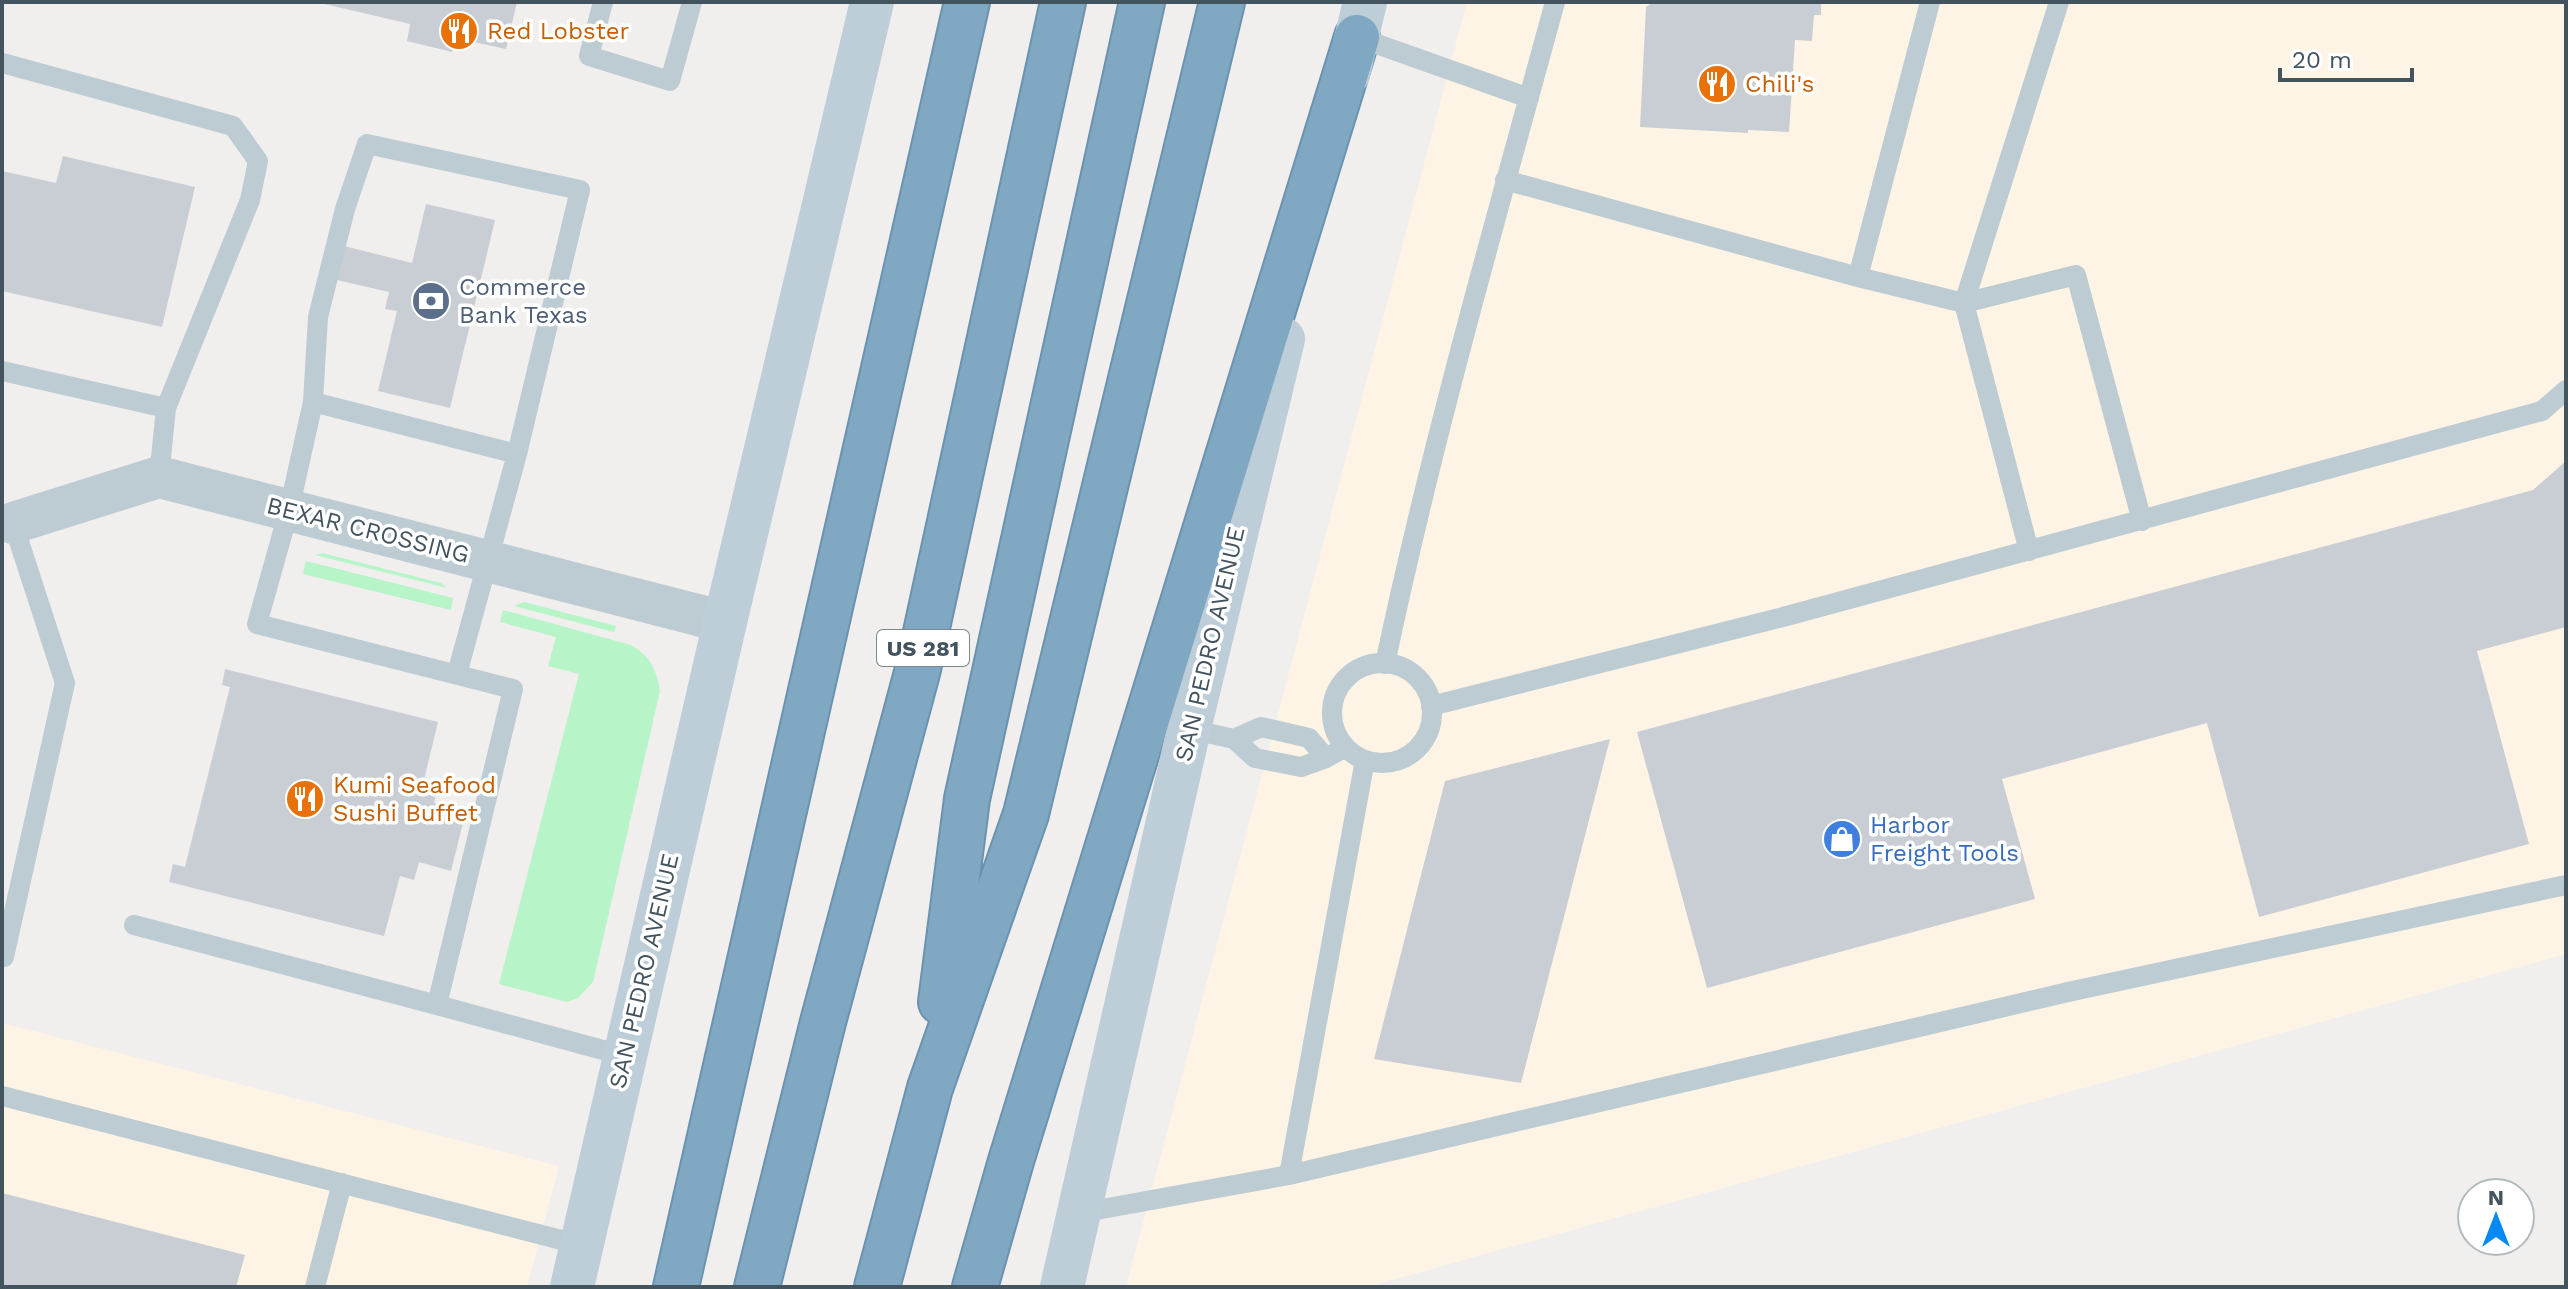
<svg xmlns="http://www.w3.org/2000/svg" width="2568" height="1289" font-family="'Work Sans',sans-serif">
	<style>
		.commercial { fill: #fef4e5 }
		.green { fill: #b7f4c7 }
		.building { fill: #c9ced4 }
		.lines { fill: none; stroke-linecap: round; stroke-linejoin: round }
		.motorway-casing { stroke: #6b93af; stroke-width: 48 }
		.service { stroke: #bdcbd2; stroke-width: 20 }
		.minor { stroke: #bdcbd2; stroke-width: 42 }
		.secondary { stroke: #beced9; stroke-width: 44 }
		.motorway { stroke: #80a8c3; stroke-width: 44 }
		.labels { text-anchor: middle; stroke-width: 7; stroke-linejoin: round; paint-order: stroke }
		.shield { fill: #fff; stroke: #7c878e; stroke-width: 2 }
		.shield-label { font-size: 22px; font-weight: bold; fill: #44545e }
		.food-label { font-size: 24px; fill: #c56008; stroke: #fff; text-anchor: start }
		.service-label { font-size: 24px; fill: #4e5e75; stroke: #fff; text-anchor: start }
		.street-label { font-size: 24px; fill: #44545e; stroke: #fff }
		.shop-label { font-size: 24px; fill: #366cbe; stroke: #fff; text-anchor: start }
	</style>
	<rect width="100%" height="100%" fill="#f1eeee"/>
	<path class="commercial" d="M1467 2H2566V954L1367 1287H1126Z
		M2 1023 559 1166 527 1287H2Z"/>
	<path class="green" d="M322 553 441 583 447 588 315 555Z
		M306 561 453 598 451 610 303 574Z
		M524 602 616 626 614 632 514 606Z
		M503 610 631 645C651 657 656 669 660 691L593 982 578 998 567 1002 499 984 579 674 548 666 556 637 500 622Z"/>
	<path class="building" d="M316 2H517L506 49 455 38 452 52 407 41 410 24Z
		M1653 2H1821V15H1814L1812 41 1795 40 1789 132 1748 130V133L1640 127 1646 7Z
		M63 156 195 187 162 327 2 291V171L56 183Z
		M426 204 495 220 450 408 378 391 397 311 385 309 389 292 328 278 336 244 412 263Z
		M2566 461V627L2477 651 2529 844 2259 917 2207 723 2002 779 2035 899 1707 988 1637 732 2533 490Z
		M225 669 438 722 423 784 438 787 434 803 466 811 451 871 419 862 414 880 400 876 384 936 169 882 173 864 185 867 230 687 222 685Z
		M1610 739 1521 1083 1374 1059 1445 781Z
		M2 1193 245 1255 236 1287H2Z"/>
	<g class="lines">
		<g class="motorway-casing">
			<path id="motorway" d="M941 1002 967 799 1142 2
				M676 1287 967 2
				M757 1287 823 1022 918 669 1063 2
				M877 1287 930 1088 1026 814 1222 2
				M975 1287 1011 1161 1357 37"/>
		</g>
		<path class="service" d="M603 2 589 56 670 81 692 2
			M1357 37 1529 98
			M2 63 233 126 258 161 250 200 166 408 159 477
			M1505 180 1858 277 1964 303 2059 2
			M1858 277 1930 2
			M2 371 166 408
			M313 402 318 317 345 209 367 144 580 190 517 454
			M2029 551 1964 303 2076 275 2142 521
			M1332 713a50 50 0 1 1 100 0a50 50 0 1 1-100 0Z
			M1385 664C1432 441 1495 222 1555 2
			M457 674 517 454 313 402 289 510 257 624 513 689 437 1005 625 1056
			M1431 706 1783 617 2542 411 2566 390
			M1189 729 1234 739 1255 758 1301 767 1326 758 1346 747
			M1234 739 1261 727 1309 738 1326 758
			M134 925 437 1005
			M2 956 4 957 65 683 13 523
			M2 1096 581 1245
			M1289 1175 2068 992 2566 885
			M1080 1213 1289 1175 1365 760
			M315 1287 342 1183"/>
		<path class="minor" d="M13 523 159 477 725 622"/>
		<path class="secondary" d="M1348 74 1365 2
			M572 1287 725 622 872 2
			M1062 1287 1189 729 1283 339"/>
		<use href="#motorway" class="motorway"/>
	</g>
	<defs>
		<g id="restaurant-disc" transform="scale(2)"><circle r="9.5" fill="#e8710a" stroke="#fff"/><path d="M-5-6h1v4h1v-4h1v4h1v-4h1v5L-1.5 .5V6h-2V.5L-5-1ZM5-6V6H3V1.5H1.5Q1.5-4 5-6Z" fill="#fff"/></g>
		<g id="bank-disc" transform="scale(2)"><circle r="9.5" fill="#5c6f8a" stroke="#fff"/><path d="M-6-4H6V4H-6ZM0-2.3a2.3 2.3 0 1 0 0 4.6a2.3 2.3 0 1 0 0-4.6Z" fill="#fff"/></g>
		<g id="shop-disc" transform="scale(2)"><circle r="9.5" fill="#3f7fe0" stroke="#fff"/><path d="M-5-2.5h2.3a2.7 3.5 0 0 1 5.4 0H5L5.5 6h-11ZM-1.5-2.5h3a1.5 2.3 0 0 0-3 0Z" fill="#fff"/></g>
	</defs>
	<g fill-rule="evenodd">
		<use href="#restaurant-disc" x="459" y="31"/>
		<use href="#restaurant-disc" x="1717" y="84"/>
		<use href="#bank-disc" x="431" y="301"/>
		<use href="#restaurant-disc" x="305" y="799"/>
		<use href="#shop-disc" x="1842" y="839"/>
	</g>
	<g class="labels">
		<rect class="shield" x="877" y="630" width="92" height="36" rx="6"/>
		<g class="shield-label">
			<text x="923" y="656">US 281</text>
		</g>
		<g class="food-label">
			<text x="487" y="39">Red Lobster</text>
			<text x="1745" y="92">Chili's</text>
			<text x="333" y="793">Kumi Seafood<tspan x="333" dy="28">Sushi Buffet</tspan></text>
		</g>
		<g class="service-label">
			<text x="459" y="295">Commerce<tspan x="459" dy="28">Bank Texas</tspan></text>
		</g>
		<g class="street-label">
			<text transform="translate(368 530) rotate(14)" y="8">BEXAR CROSSING</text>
			<text transform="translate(1210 644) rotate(-77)" y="8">SAN PEDRO AVENUE</text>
			<text transform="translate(644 971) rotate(-77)" y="8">SAN PEDRO AVENUE</text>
		</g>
		<g class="shop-label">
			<text x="1870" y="833">Harbor<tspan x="1870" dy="28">Freight Tools</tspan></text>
		</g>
	</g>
	<rect width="2568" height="1289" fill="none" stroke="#44545e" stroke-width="8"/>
	<g transform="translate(2496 1217)"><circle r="38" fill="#ffffff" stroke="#b4bbbf" stroke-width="2"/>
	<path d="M0-6L14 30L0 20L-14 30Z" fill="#0589f4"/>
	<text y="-12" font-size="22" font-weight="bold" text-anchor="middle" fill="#44545e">N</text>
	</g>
	<path d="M2280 68v12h132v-12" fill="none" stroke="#44545e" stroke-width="4"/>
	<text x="2292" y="68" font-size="24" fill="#44545e" stroke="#ffffff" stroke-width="6" paint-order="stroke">20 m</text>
</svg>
